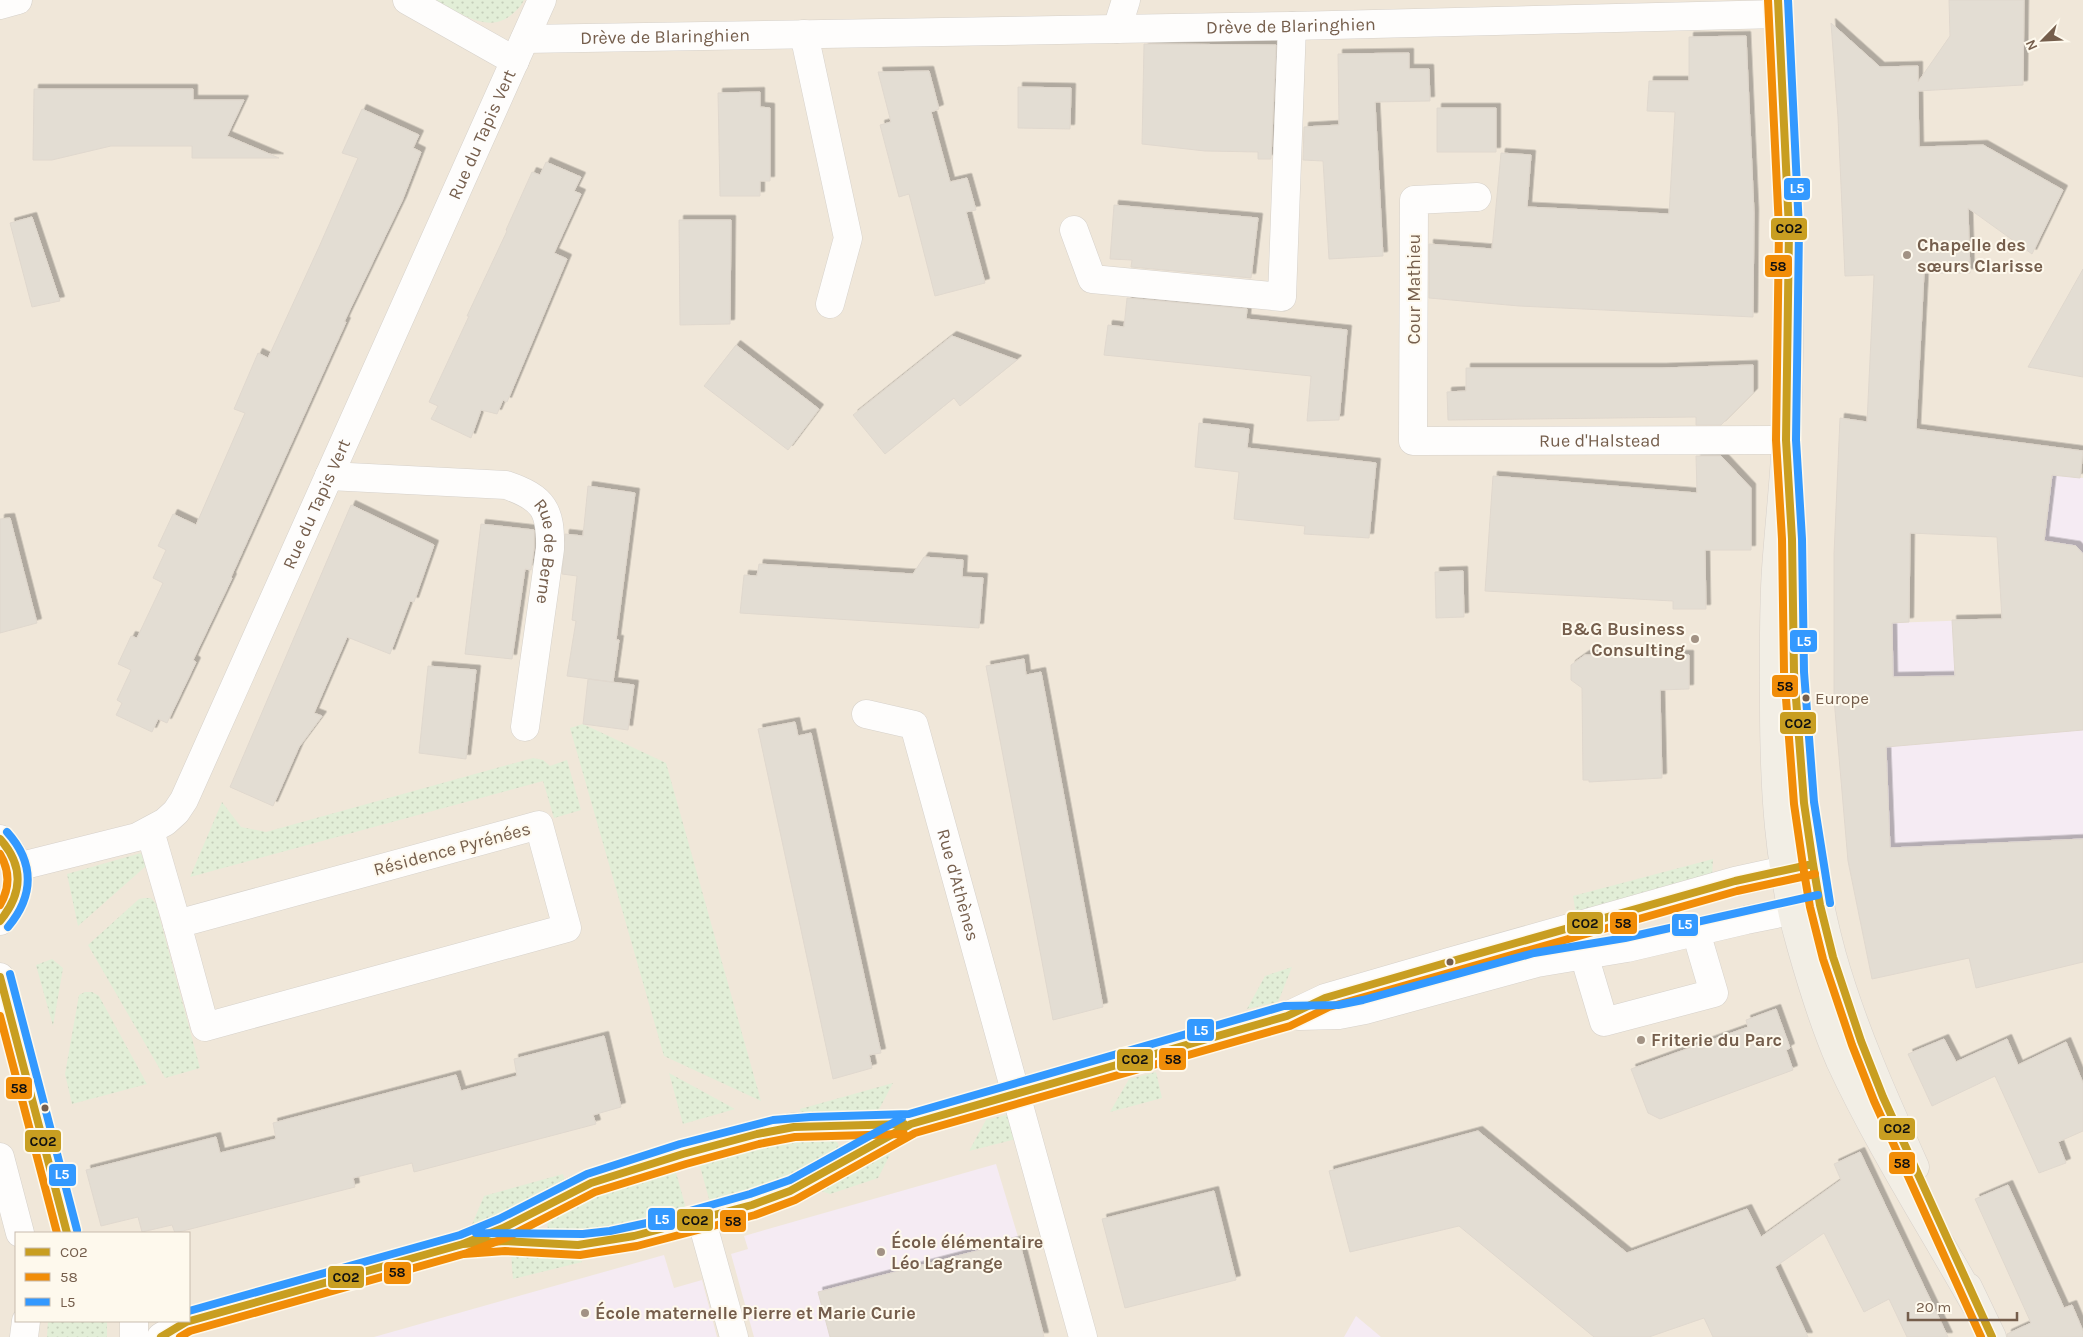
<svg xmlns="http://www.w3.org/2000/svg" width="2083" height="1337" font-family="Karla,sans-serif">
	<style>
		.residential { fill: #f0e7d9; fill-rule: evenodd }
		.education { fill: #f5ebf3 }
		.grass { fill: url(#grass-dots) }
		.building { fill: #e3ddd3; stroke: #e0d8ce; fill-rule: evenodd; filter: url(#shadow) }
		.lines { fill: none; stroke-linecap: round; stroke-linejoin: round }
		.minor-casing { stroke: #d6d1ca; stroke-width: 29 }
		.major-casing { stroke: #d8d1ca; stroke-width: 29 }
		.minor { stroke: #fefdfc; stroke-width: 28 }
		.major { stroke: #f2eee5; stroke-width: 28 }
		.bus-1-casing { stroke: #fef9ed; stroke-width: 11 }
		.bus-2-casing { stroke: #fef9ed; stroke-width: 11 }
		.bus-3-casing { stroke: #fef9ed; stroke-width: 11 }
		.bus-1 { stroke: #c89e21; stroke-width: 8 }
		.bus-2 { stroke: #f18d08; stroke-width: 8 }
		.bus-3 { stroke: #39f; stroke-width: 8 }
		.poi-dot { fill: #a29284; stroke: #fef9ed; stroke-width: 2 }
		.bus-dot { fill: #755e4c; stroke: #fef9ed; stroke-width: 2 }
		.labels { text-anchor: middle; stroke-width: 4; stroke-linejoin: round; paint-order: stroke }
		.bus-label { font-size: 17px; fill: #755e4c; stroke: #fef9ed; text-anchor: start }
		.street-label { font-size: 18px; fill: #755e4c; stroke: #fef9ed }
		.poi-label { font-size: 18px; font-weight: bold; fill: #755e4c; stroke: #fef9ed; text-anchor: start }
		.line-badge { stroke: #fef9ed; stroke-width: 2 }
		.badge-label { font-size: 14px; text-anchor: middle; font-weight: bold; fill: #fff }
		.pale-badge-label { font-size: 14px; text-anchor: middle; font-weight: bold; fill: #111 }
	</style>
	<defs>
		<pattern id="grass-dots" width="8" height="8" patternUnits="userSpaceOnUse" patternTransform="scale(1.25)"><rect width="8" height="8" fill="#e2eed7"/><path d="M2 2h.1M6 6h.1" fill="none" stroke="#c5ceba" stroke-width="1.8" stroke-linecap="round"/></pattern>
		<filter id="shadow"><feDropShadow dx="4.5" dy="-4.5" stdDeviation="0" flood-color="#0004"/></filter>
	</defs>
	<rect width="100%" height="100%" fill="#f7f4ec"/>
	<path class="residential" d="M0 0H2083V1337H0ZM16 1233H189V1321H16Z"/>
	<path class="education" d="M2052 475 2083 478V901L1858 912 1834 699V625L2002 619 2039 589Z
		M996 1164 1019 1240 1044 1337H754L731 1254 748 1249 744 1236Z
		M664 1255 674 1288 702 1280 717 1337H374Z
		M1356 1316 1381 1337H1344Z"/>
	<path class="grass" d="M435 0H524C521 6 517 10 511 15 488 35 457 11 435 0Z
		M583 724 666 763 761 1101 664 1056 570 728Z
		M533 758 543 760 550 766 567 760 581 810 554 818 543 781 190 877 222 802 241 827 266 832Z
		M141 853 146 866 78 926 67 874Z
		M1713 859 1712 875 1577 921 1573 896Z
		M145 898H151L156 904 200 1068 165 1078 88 945 139 899Z
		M52 959 63 968 53 1026 36 965Z
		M1292 967 1278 1002 1247 1009 1265 976Z
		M85 992H92L99 996 147 1084 72 1104 65 1074 79 995Z
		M1156 1072 1162 1098 1110 1112 1129 1079Z
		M669 1073 735 1109 683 1124Z
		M893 1083 876 1115 802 1119 800 1109Z
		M1009 1114 1016 1139 969 1151 986 1120Z
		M794 1139 834 1140 838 1143 839 1149 803 1175 711 1206 699 1163Z
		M894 1147 878 1178 830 1194 818 1190Z
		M675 1169 687 1212 593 1233 548 1230 547 1220 581 1198Z
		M563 1174 565 1180 521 1208 471 1227 484 1196Z
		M511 1254 579 1255 582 1262 513 1279Z
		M48 1321H107V1337H47Z"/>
	<path class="building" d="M1949 0H2024L2023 85 1918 91 1919 147 1983 145 2063 190 2032 254 1968 208 1970 273H1924L1916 429 2083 451 2080 478 2052 475 2044 541 2076 546 2083 554V730L1886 747 1890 848 2083 839V962L1976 988 1969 958 1872 979 1848 861 1834 699V554L1840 418 1867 422 1874 275 1845 276 1838 118 1831 23 1880 67 1918 66V82L1950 36ZM1910 533 1997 537 2002 619 1952 620 1955 676 1893 677 1892 623 1909 622Z
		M1746 36 1754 213 1753 317 1519 306 1429 298V244L1492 249 1501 153 1531 155 1527 207 1669 214 1675 112 1647 111 1649 81H1689V37Z
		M1144 44 1276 45 1271 159H1258V152L1205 151 1142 144Z
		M1409 53V69H1429L1430 101 1375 102 1383 256 1329 259 1323 161 1303 160 1304 127 1339 125 1338 54Z
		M929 71 939 109 931 112 950 182 967 178 976 210 966 212 985 283 935 296 909 194 899 197 880 125 891 122 878 72Z
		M1018 87 1071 88 1070 129 1018 128Z
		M34 89H193V100H244L227 136 279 158H192V146H111L52 160H33Z
		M760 92V107L770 108V181H760V196H720L718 93Z
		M1437 108H1496V152H1437Z
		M362 109 419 135 413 148 421 152 402 201 344 322H346L231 577 232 578 193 660 196 662 167 723 158 719 152 732 116 715 122 703 117 700 131 670 118 664 131 636 137 638 163 583 153 578 166 550 158 546 173 514 196 525 245 413 234 409 258 353 268 358 319 247 358 158 342 153Z
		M546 162 581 177 574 191 581 194 554 253 567 259 507 402 503 400 497 414 481 410 471 438 431 419 438 406 429 402 469 316H467L507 231 506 230 532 172 540 175Z
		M1114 205 1258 218 1251 278 1131 267 1132 260 1110 259Z
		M32 217 60 301 32 307 10 223Z
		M679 220H731L730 324 680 325Z
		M2083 269V377L2028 367Z
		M1127 298 1247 309 1246 319 1347 330 1339 420 1307 421 1311 376 1104 355 1108 325 1124 327Z
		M952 336 1017 360 960 406 954 398 885 454 853 415Z
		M736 345 819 409 788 450 704 386Z
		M1753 365V393L1721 425H1696V417L1448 420 1447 392 1466 391V368H1662Z
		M1199 423 1249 429 1247 448 1376 463 1369 538 1304 534 1305 526 1234 519 1239 472 1195 467Z
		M1696 456H1721L1751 488V550H1705L1706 609H1673V601L1485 591 1493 476 1697 493Z
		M588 486 635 493 616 640H619L613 682 567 676 576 621 572 620 577 576 562 574 565 534 583 536Z
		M351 505 434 545 414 602 410 601 390 654 347 637 314 713 322 716 299 747 273 806 230 787Z
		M10 518 37 623 0 633V519Z
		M481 524 534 530V548L531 570 525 569 512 659 465 654Z
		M924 557 963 560 962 577 983 578 979 628 740 613 744 575 757 576 759 564 913 574Z
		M1463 571 1464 617 1436 618 1435 572Z
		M1585 655H1689V689L1660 690 1662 778 1589 782V780H1583L1582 688 1571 680V665Z
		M1024 659 1026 675 1041 672 1103 1007 1053 1020 986 666Z
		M428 666 476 670 466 759 419 753Z
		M588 679 634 685 628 730 583 724Z
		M795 722 798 736 811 733 881 1053 869 1055 872 1068 833 1079 758 729Z
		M1776 1009 1790 1048 1786 1050 1793 1070 1660 1119 1648 1113 1631 1069 1748 1027 1746 1020Z
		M604 1036 621 1107 593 1115 596 1124 414 1172 412 1163 353 1178 355 1187 175 1233 172 1225 142 1232 138 1217 101 1226 86 1170 216 1137 220 1153 276 1139 273 1123 456 1075 461 1091 517 1076 514 1059Z
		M1944 1039 1956 1062 2007 1039 2018 1065 2066 1042 2083 1083V1131L2058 1142 2066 1163 2039 1173 1995 1076 1932 1106 1908 1054Z
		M1478 1131 1627 1253 1747 1209 1761 1237 1841 1180 1834 1164 1860 1152 1948 1337H1907L1889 1299 1864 1312 1824 1233 1775 1267 1808 1337H1713L1704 1318 1649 1337H1594L1459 1226 1350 1252 1329 1171Z
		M2008 1185 2064 1308 2072 1305 2083 1331V1337H2007V1334L2031 1323 1975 1199Z
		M1214 1191 1236 1280 1125 1308 1102 1219Z
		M1019 1240 1044 1337H830L818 1292Z"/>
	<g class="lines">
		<g class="minor-casing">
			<g id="minor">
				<path d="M407 0 515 61"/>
				<path d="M0 5 18 0"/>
				<path d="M1117 29 1126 0"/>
				<path d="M804 34 848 238 830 304"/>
				<path id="s1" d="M525 39 1292 26 1779 14"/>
				<path id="s2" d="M1477 197 1414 200 1413 441 1786 440"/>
				<path d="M1074 230 1092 279 1282 297 1292 26"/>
				<path id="s3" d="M329 476 506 485C544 498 551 510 550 549L525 727"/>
				<path id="s4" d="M866 714 914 725 1083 1337"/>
				<path d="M539 825 567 928 205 1027 177 924Z"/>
				<path d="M150 831 177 924"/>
				<path d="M0 839C25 862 23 898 0 921"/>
				<path id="s5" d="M17 867 137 837 165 822 176 812 184 800 542 0"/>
				<path d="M1584 955 1604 1022 1714 993 1696 932"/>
				<path d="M0 977 67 1233"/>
				<path d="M1299 1016 1339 1015 1365 1010 1537 963 1627 948 1746 920 1815 906"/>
				<path d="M0 1157 20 1233"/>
				<path d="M701 1218 734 1337"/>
				<path d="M463 1244 505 1241 578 1245 634 1236 752 1205 790 1191 911 1124 1287 1016 1325 998 1449 962 1735 881 1813 864"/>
				<path d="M134 1321V1337"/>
				<path d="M24 1337 26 1321"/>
				<path d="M161 1337 186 1322 463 1244 503 1228 573 1191 591 1183 683 1154 757 1134 794 1127 905 1124"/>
			</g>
		</g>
		<g class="major-casing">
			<path id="major" d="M1778 0C1787 146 1794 294 1786 440 1784 483 1779 526 1776 569 1773 614 1774 659 1774 704 1774 786 1778 866 1801 946 1812 985 1824 1024 1840 1061 1879 1145 1930 1224 1975 1304
				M1792 602C1794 719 1801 841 1832 955 1853 1029 1884 1098 1915 1167
				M1968 1287 1992 1337"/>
		</g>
		<use href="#minor" class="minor"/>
		<use href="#major" class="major"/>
		<g class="bus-1-casing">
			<path id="bus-1" d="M1778 0 1789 229 1786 440 1792 539 1794 672 1804 803 1813 864 1820 905 1833 957 1861 1041 1883 1097 1992 1337
				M0 839C24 866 23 893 0 921
				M0 977 67 1233
				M463 1244 505 1241 578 1245 634 1236 752 1205 790 1191 911 1124 1287 1016 1325 998 1449 962 1735 881 1813 864
				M161 1337 186 1322 463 1244 503 1228 591 1183 683 1154 757 1134 794 1127 904 1124"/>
		</g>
		<g class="bus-2-casing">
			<path id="bus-2" d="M1768 0 1779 229 1776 440 1782 539 1784 672 1794 804 1803 866 1810 907 1823 959 1852 1045 1874 1101 1981 1337
				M0 854C10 871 10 888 0 905
				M0 1016 57 1233
				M464 1254 505 1251 580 1255 637 1246 755 1215 795 1200 915 1133 1290 1026 1329 1007 1452 972 1737 891 1815 874
				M180 1337 190 1331 467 1253 508 1237 595 1192 686 1164 759 1144 795 1137 904 1134"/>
		</g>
		<g class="bus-3-casing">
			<path id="bus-3" d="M1788 0 1799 229 1796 440 1802 539 1804 672 1814 802 1830 903
				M7 832C35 863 34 896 8 927
				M10 974 77 1230
				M476 1233 583 1234 610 1231 647 1223 750 1194 790 1180 902 1118
				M189 1311 460 1235 499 1219 587 1174 680 1144 773 1120 810 1117 909 1114 1284 1006 1338 1005 1363 1000 1534 953 1625 938 1818 895"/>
		</g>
		<use href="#bus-1" class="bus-1"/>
		<use href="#bus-2" class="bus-2"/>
		<use href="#bus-3" class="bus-3"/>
	</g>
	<g class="poi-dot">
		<circle cx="1907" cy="255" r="5"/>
		<circle cx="1695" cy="639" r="5"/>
		<circle cx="1641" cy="1040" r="5"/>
		<circle cx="881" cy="1252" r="5"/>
		<circle cx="585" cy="1313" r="5"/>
	</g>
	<g class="bus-dot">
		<circle cx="1806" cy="698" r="4.5"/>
		<circle cx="1450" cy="962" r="4.5"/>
		<circle cx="45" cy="1108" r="4.5"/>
	</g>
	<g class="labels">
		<g class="bus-label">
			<text x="1815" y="704">Europe</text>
		</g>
		<g class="street-label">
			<text dy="6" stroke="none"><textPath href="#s1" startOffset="766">Drève de Blaringhien</textPath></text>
			<text dy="6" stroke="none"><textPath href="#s1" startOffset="140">Drève de Blaringhien</textPath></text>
			<text dy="6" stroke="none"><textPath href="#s5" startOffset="914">Rue du Tapis Vert</textPath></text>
			<text transform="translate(1414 289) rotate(-90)" y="6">Cour Mathieu</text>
			<text dy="6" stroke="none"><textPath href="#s2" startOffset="491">Rue d'Halstead</textPath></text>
			<text dy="6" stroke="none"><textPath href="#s5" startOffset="509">Rue du Tapis Vert</textPath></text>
			<text dy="6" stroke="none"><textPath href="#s3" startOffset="266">Rue de Berne</textPath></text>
			<text transform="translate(452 849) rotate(-15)" y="6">Résidence Pyrénées</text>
			<text dy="6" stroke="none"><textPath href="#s4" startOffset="215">Rue d'Athènes</textPath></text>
		</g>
		<g class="poi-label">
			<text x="1917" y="251">Chapelle des<tspan x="1917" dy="21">sœurs Clarisse</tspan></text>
			<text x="1685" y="635" text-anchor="end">B&amp;G Business<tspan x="1685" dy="21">Consulting</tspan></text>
			<text x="1651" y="1046">Friterie du Parc</text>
			<text x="891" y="1248">École élémentaire<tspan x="891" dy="21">Léo Lagrange</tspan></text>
			<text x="595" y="1319">École maternelle Pierre et Marie Curie</text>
		</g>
	</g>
	<g class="line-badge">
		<rect x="1783" y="177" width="28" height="24" rx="5" fill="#39f"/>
		<rect x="1770" y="217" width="38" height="24" rx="5" fill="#c89e21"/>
		<rect x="1764" y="254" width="29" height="24" rx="5" fill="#f18d08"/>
		<rect x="1789" y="629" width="29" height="24" rx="5" fill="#39f"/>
		<rect x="1771" y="674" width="28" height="24" rx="5" fill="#f18d08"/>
		<rect x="1779" y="711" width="38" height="24" rx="5" fill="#c89e21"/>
		<rect x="1609" y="911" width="29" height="24" rx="5" fill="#f18d08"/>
		<rect x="1566" y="911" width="38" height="24" rx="5" fill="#c89e21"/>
		<rect x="1671" y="913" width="28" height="24" rx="5" fill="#39f"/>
		<rect x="1186" y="1018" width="29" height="24" rx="5" fill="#39f"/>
		<rect x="1158" y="1047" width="29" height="24" rx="5" fill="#f18d08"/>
		<rect x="1116" y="1048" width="38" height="24" rx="5" fill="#c89e21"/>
		<rect x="5" y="1076" width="28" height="24" rx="5" fill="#f18d08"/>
		<rect x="1878" y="1117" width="38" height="24" rx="5" fill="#c89e21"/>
		<rect x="24" y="1129" width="38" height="24" rx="5" fill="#c89e21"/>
		<rect x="1888" y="1151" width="28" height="24" rx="5" fill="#f18d08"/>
		<rect x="48" y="1163" width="29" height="24" rx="5" fill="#39f"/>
		<rect x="647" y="1207" width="29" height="24" rx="5" fill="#39f"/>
		<rect x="676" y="1208" width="38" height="24" rx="5" fill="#c89e21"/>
		<rect x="719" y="1209" width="28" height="24" rx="5" fill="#f18d08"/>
		<rect x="383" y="1261" width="29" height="24" rx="5" fill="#f18d08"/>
		<rect x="327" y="1265" width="38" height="24" rx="5" fill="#c89e21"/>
	</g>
	<g class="badge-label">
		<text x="1797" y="193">L5</text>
		<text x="1804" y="646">L5</text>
		<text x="1685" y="929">L5</text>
		<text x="1201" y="1035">L5</text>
		<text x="62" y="1179">L5</text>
		<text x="662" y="1224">L5</text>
	</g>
	<g class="pale-badge-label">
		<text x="1789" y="233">CO2</text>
		<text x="1778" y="271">58</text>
		<text x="1785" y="691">58</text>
		<text x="1798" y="728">CO2</text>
		<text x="1623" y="928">58</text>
		<text x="1585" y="928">CO2</text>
		<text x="1173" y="1064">58</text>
		<text x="1135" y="1064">CO2</text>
		<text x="19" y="1093">58</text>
		<text x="1897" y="1133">CO2</text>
		<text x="43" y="1146">CO2</text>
		<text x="1902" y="1168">58</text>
		<text x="695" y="1225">CO2</text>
		<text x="733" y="1226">58</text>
		<text x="397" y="1277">58</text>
		<text x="346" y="1282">CO2</text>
	</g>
	<rect x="15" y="1232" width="175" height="90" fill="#fef9ed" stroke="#c7bbad"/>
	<rect x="25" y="1248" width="25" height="8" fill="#c89e21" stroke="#c7bbad"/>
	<text x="60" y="1257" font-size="15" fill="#755e4c">CO2</text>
	<rect x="25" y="1273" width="25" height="8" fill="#f18d08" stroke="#c7bbad"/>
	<text x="60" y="1282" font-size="15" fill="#755e4c">58</text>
	<rect x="25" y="1298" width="25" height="8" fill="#3399ff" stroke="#c7bbad"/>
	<text x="60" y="1307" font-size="15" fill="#755e4c">L5</text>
	<g transform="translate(2043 40) rotate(246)" stroke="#fef9ed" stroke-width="4" paint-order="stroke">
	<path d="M0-4L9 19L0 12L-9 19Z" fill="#755e4c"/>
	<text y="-8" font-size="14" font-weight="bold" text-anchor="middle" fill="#755e4c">N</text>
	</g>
	<path d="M1908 1312v8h109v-8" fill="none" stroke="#755e4c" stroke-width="2.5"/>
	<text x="1916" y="1312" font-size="15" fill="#755e4c" stroke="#fef9ed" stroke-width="4" paint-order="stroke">20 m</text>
</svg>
